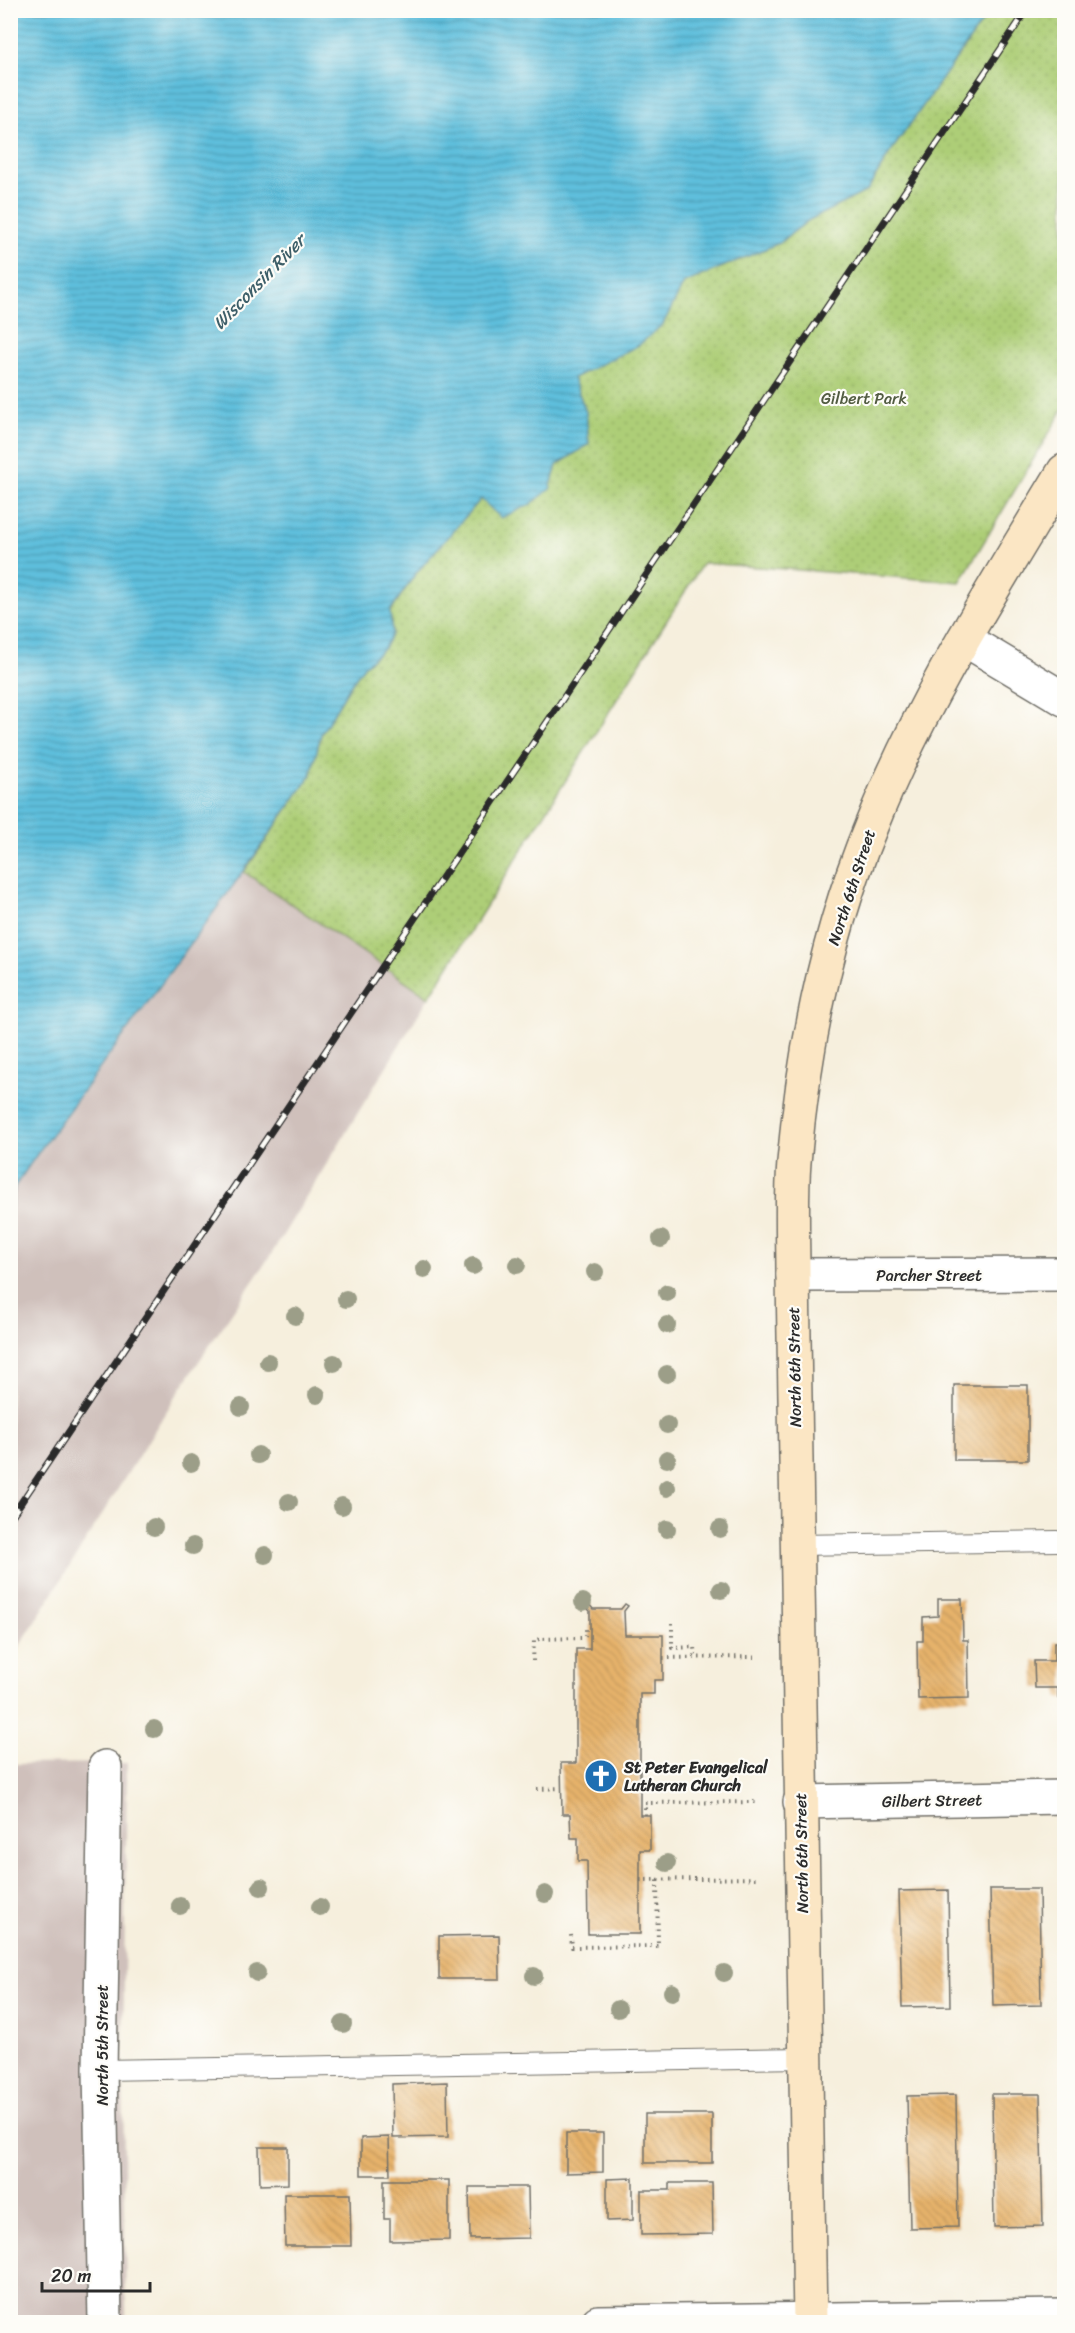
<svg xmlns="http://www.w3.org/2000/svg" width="1075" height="2333" font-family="Sriracha,sans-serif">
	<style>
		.industrial { fill: #cfc0bb }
		.park { fill: url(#park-dots); stroke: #6c7c51; stroke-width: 1.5 }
		.water { fill: url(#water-rules); stroke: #447584; stroke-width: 1.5 }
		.building { fill: url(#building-back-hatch) }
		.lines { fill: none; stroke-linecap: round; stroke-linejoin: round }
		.lane-casing { stroke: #727069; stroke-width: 22 }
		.street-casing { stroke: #727069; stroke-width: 36 }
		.secondary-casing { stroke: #727069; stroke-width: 36 }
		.path { stroke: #727069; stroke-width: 4; stroke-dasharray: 1.5 4.5; stroke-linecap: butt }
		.lane { stroke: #fff; stroke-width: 20 }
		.street { stroke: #fff; stroke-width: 33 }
		.secondary { stroke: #fbe6c4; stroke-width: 33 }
		.rail-casing { stroke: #2b2b2b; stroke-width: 7 }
		.rail { stroke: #fdfcf7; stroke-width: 4.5; stroke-dasharray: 14; stroke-linecap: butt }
		.tree { fill: #9c9e88 }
		.labels { text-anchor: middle; stroke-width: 4.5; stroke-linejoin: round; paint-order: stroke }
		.park-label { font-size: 16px; fill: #525c42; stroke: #fdfcf7 }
		.street-label { font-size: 16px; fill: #2b2b2b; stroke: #fdfcf7 }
		.poi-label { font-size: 16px; font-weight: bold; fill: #2b2b2b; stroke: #fdfcf7; text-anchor: start }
		.water-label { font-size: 18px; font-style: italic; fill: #3d5f69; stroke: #fdfcf7 }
	</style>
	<defs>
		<pattern id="park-dots" width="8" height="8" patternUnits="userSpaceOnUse" patternTransform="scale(1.5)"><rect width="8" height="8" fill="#adce77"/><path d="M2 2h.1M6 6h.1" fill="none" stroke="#95b167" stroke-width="1.8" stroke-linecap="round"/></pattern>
		<pattern id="water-rules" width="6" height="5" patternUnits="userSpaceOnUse" patternTransform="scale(1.5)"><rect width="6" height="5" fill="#5ebfdd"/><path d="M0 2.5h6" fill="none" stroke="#4e9bb3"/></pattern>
		<pattern id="building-back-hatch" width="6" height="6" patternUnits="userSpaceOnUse" patternTransform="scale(1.5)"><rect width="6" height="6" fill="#e6b26b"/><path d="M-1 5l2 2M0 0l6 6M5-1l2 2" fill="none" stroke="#c5995d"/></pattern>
	</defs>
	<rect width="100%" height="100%" fill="#fdfcf7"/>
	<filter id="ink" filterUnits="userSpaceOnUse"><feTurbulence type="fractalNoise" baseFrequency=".0167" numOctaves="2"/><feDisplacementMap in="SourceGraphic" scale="12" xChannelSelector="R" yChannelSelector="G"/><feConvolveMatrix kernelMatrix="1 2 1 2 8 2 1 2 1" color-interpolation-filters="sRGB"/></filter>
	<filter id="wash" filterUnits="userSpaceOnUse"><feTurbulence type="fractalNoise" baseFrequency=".008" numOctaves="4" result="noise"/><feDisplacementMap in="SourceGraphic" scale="24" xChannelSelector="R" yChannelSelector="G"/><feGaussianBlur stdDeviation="1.35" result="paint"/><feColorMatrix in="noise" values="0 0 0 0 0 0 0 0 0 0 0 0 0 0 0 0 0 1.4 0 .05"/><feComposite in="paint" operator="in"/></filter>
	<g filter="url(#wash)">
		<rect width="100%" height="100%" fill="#f6efdd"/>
		<path class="industrial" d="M243 872 429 997 272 1253 181 1388 11 1660 10 1209 15 1186Z
			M127 1763 123 2059 126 2322H11L10 1764Z"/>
		<path class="park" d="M990 11H1064V408L960 582 703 563 429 997 244 872 311 775 321 734 351 684 364 666 384 648 392 633 390 612 416 573 481 499 550 489 557 465 589 444 586 412 573 378 639 344 663 324 684 283 779 243 809 220 867 191 889 154Z"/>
		<path class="water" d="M11 10 990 11 889 154 867 191 809 220 779 243 684 283 663 324 639 345 573 378 586 412 589 444 557 465 550 489 531 504 501 518 481 499 416 573 390 611 392 633 384 648 364 666 351 684 321 734 311 775 243 872 40 1150 15 1186 11 1209Z"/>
		<g id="blocks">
			<path class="building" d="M954 1385H1028V1460H954Z
				M938 1599H962L963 1640H968L969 1698 918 1699 917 1641H923V1617L938 1616Z
				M589 1604 593 1609H621L625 1604 628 1606 624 1611 625 1635H663V1680H654V1694H640V1815H650V1850H640V1934H588L587 1861H578V1838H571L570 1814H562L561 1763H576V1649H590V1611L586 1607Z
				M1054 1642H1064V1698H1058V1688H1035L1034 1661H1054Z
				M990 1889H1039L1041 2005 993 2006Z
				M948 1890 950 2006 902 2007 899 1891Z
				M499 1935 500 1979H439V1936Z
				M447 2082 448 2137 393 2138 392 2084Z
				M992 2094H1040L1043 2226 994 2227Z
				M956 2095 958 2227 910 2228 907 2096Z
				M645 2114H712V2163H645Z
				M566 2133H603V2172L566 2173Z
				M389 2137 390 2175H361V2138Z
				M259 2147H288V2184L260 2185Z
				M633 2178V2220L607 2221V2179Z
				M384 2180H449V2240L390 2241V2219H384Z
				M670 2183H712L713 2234 641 2235V2190H670Z
				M469 2187H528L529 2238 470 2239Z
				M284 2194H350L351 2246H285Z"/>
		</g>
	</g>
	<g filter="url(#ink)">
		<use href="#blocks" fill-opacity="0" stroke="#727069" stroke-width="1.5"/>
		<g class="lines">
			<g class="lane-casing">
				<path id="lane" d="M796 1545 1057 1541
					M100 2070 805 2058"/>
			</g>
			<g class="street-casing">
				<path id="street" d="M964 639 1064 699
					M793 1275 1064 1274
					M800 1802 1064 1797
					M105 2322 100 2070 105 1767
					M598 2322 1064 2316"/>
			</g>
			<g class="secondary-casing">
				<path id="secondary" d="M810 2322 793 1275C793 1238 791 1199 794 1162 804 1047 828 930 872 824 922 699 995 586 1064 471"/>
			</g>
			<path class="path" d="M672 1623V1648L694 1647 695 1658
				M663 1658 755 1657
				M533 1661 534 1641 539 1639 583 1638 586 1635V1625
				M537 1789 561 1788
				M645 1815V1803L757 1802
				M640 1880 758 1878
				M571 1935 572 1947 658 1946 657 1880"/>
			<use href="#lane" class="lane"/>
			<use href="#street" class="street"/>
			<use href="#secondary" class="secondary"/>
			<g class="rail-casing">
				<path id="rail" d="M10 1519 1027 10"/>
			</g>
			<use href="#rail" class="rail"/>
		</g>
		<g class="tree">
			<circle cx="661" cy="1239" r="9"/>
			<circle cx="517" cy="1265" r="9"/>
			<circle cx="473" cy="1266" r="9"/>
			<circle cx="424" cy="1269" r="9"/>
			<circle cx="595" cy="1272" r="9"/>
			<circle cx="667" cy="1293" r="9"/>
			<circle cx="346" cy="1299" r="9"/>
			<circle cx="295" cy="1316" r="9"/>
			<circle cx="667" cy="1325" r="9"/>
			<circle cx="268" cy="1362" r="9"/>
			<circle cx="334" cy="1363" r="9"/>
			<circle cx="667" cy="1374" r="9"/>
			<circle cx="317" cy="1395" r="9"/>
			<circle cx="241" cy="1407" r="9"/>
			<circle cx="667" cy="1425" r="9"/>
			<circle cx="258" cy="1455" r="9"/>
			<circle cx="667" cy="1459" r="9"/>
			<circle cx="191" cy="1463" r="9"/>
			<circle cx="667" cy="1488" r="9"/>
			<circle cx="289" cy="1502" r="9"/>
			<circle cx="342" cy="1506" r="9"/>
			<circle cx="154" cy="1527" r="9"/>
			<circle cx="667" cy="1529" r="9"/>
			<circle cx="720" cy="1529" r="9"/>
			<circle cx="193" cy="1546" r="9"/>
			<circle cx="265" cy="1555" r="9"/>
			<circle cx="721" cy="1590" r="9"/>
			<circle cx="583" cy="1602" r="9"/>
			<circle cx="154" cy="1729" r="9"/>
			<circle cx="667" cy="1863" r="9"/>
			<circle cx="261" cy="1887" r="9"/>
			<circle cx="545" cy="1894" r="9"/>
			<circle cx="180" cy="1906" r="9"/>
			<circle cx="320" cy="1907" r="9"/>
			<circle cx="257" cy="1973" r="9"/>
			<circle cx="724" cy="1973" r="9"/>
			<circle cx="534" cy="1976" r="9"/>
			<circle cx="672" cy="1992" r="9"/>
			<circle cx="618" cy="2009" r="9"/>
			<circle cx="343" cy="2024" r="9"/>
		</g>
	</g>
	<defs>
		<g id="church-disc" transform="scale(1.725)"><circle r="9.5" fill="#1f6fb2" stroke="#fdfcf7"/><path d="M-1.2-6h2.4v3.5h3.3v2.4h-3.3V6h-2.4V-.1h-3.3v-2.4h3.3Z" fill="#fff"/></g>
	</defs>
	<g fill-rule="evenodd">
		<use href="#church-disc" x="601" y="1776"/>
	</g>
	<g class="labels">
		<g class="park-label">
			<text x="864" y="404">Gilbert Park</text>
		</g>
		<g class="street-label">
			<text transform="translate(851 887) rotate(-72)" y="6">North 6th Street</text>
			<text x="929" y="1281">Parcher Street</text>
			<text transform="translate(794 1367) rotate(-91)" y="6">North 6th Street</text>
			<text transform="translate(932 1800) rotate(-1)" y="6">Gilbert Street</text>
			<text transform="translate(801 1853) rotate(-91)" y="6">North 6th Street</text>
			<text transform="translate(102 2045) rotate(-90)" y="6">North 5th Street</text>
		</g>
		<g class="poi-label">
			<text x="624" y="1773">St Peter Evangelical<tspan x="624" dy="18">Lutheran Church</tspan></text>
		</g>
		<g class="water-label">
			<text transform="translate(259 282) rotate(-46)" y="6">Wisconsin River</text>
		</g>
	</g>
	<rect width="1075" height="2333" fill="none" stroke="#fdfcf7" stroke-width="36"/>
	<path d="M42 2282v9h108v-9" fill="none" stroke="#2b2b2b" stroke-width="3"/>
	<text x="51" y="2282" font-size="18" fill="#2b2b2b" stroke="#fdfcf7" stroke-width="4.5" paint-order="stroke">20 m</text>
</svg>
